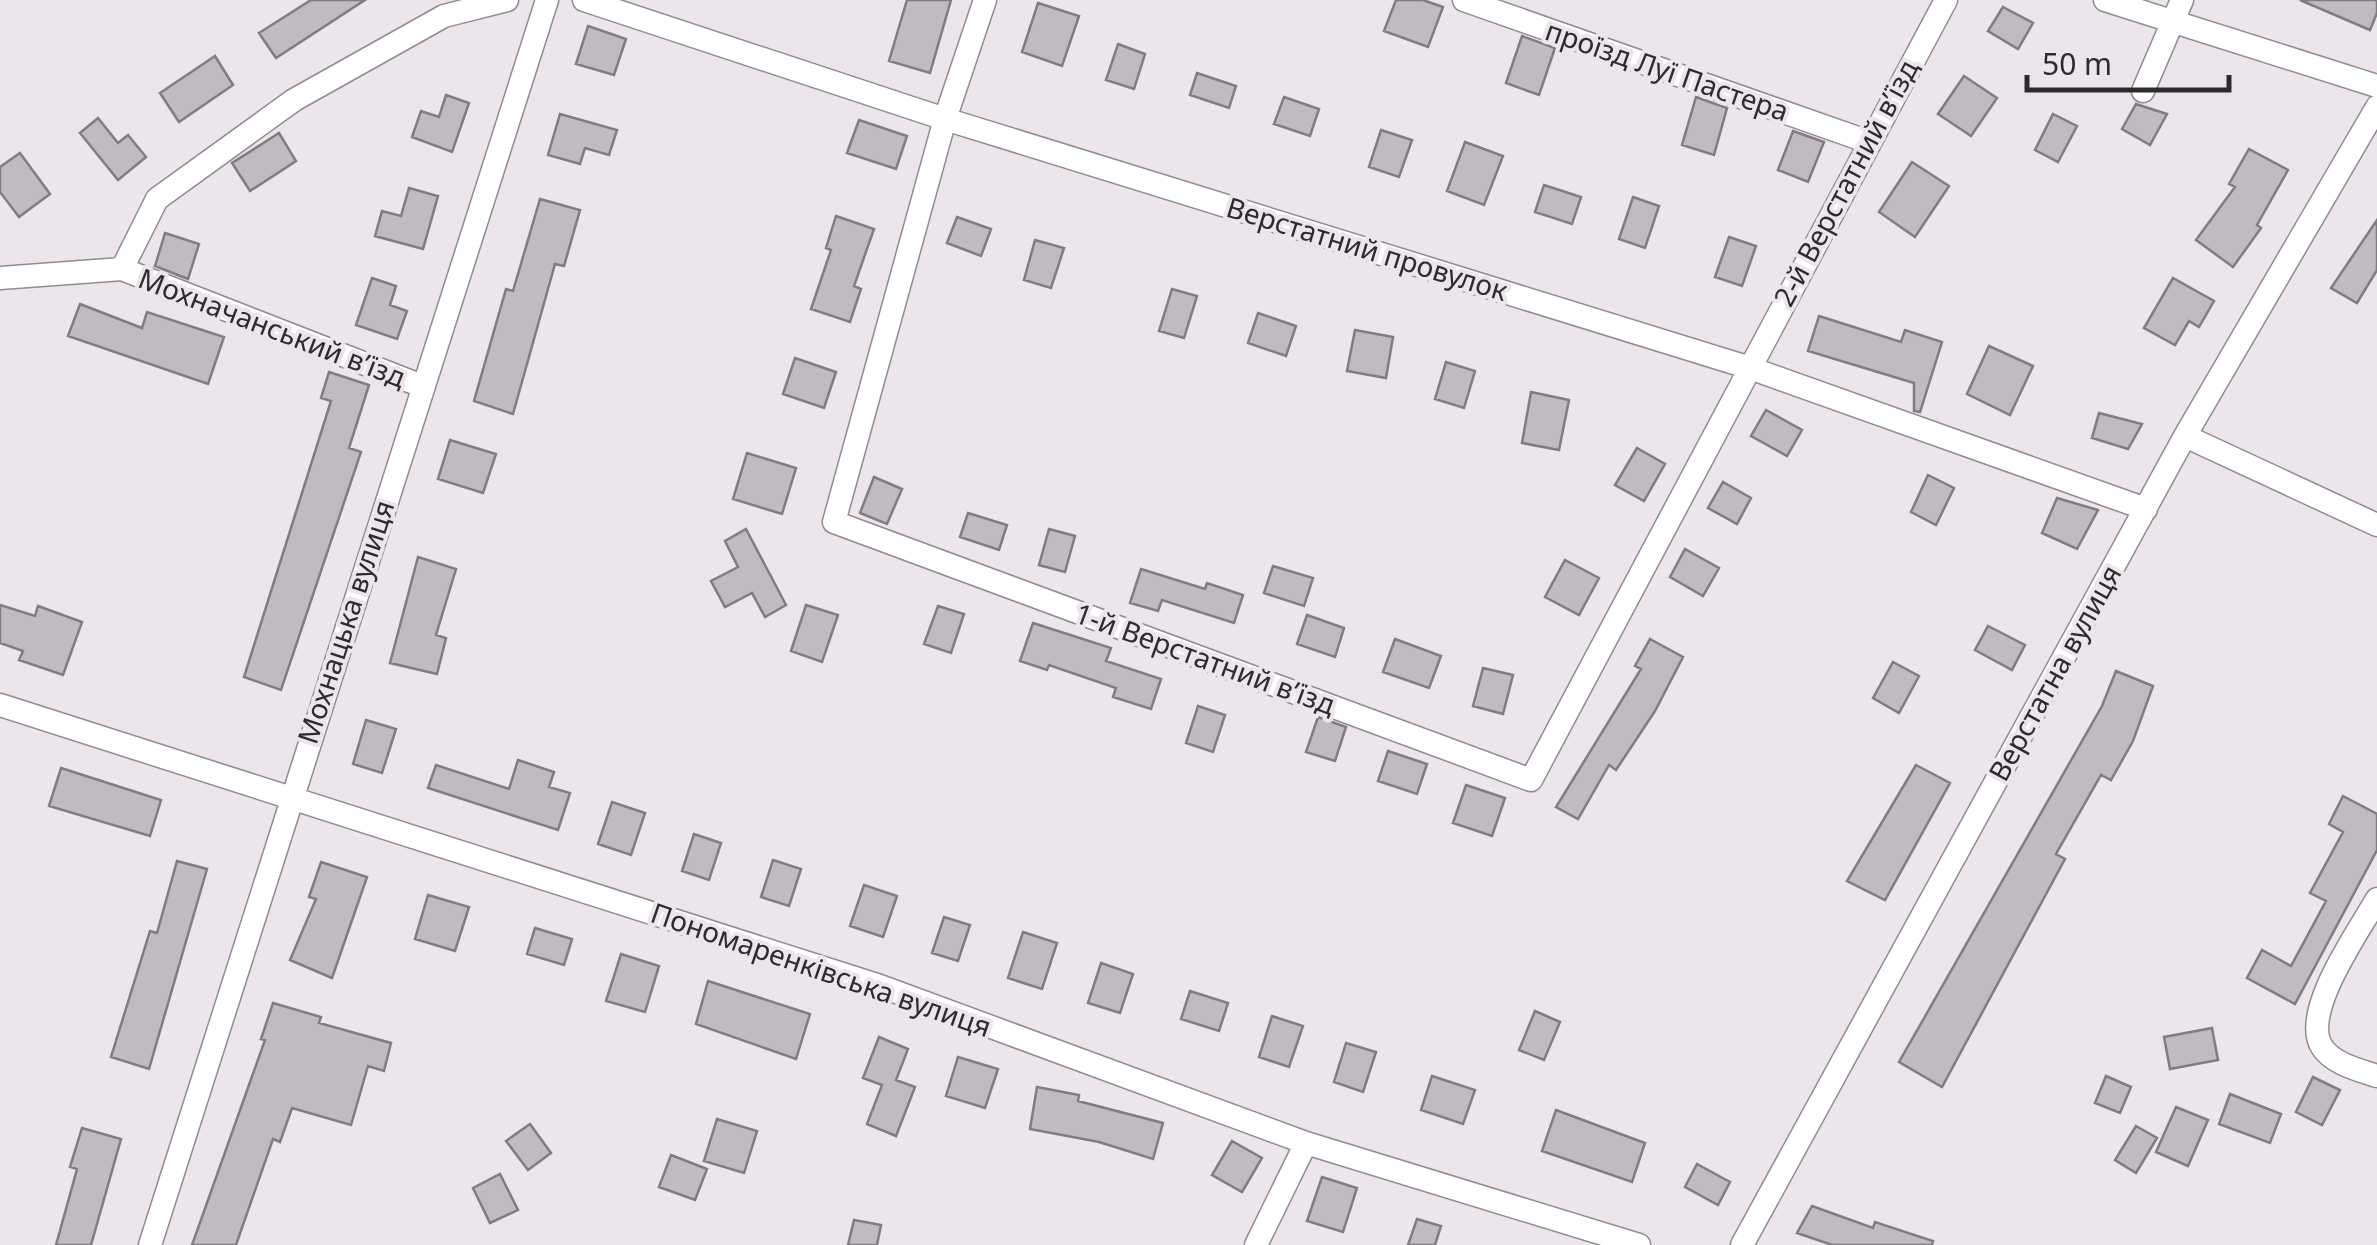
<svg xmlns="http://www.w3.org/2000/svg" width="2377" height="1245" font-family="'Noto Sans',sans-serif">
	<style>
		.building { fill: #c1bbc1; stroke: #827c82; stroke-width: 2.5 }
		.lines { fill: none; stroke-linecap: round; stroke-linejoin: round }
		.minor-casing { stroke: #918b91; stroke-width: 25 }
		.minor { stroke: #fff; stroke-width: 22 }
		.labels { text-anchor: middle; stroke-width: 8; stroke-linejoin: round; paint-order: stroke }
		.street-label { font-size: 28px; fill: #2e2b2e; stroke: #ece6ec }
	</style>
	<rect width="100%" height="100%" fill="#ece6ec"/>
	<path class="building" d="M311 0H365L276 58 259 33Z
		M907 0H951L930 73 889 61Z
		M1396 0H1423L1443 7 1428 47 1384 31Z
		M2300 0H2377V13L2370 30Z
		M1038 3 1079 16 1062 66 1022 52Z
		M2003 7 2033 23 2018 49 1988 31Z
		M588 26 626 39 614 75 576 64Z
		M1522 36 1555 48 1539 95 1506 83Z
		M1118 44 1145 54 1134 89 1106 80Z
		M215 56 233 85 179 122 160 93Z
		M1197 73 1236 86 1229 108 1190 95Z
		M1964 76 1997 98 1971 136 1938 114Z
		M446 95 469 103 452 152 412 137 421 111 439 117Z
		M1284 97 1319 109 1310 136 1274 124Z
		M1696 97 1727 108 1714 155 1682 145Z
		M2136 104 2167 114 2150 145 2122 129Z
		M560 114 617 130 609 155 585 148 580 164 548 155Z
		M2053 114 2077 126 2058 162 2035 150Z
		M98 118 118 143 128 135 146 157 118 180 80 133Z
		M859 120 907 136 896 169 847 153Z
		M1381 130 1412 140 1399 177 1369 167Z
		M1793 131 1824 142 1808 182 1778 170Z
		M279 133 296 161 250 191 232 163Z
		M1465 142 1503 156 1484 205 1447 191Z
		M2249 149 2288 170 2257 225 2261 228 2233 267 2196 240 2235 187 2229 184Z
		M20 153 50 194 19 217 0 192V167Z
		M1912 162 1949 186 1915 237 1879 212Z
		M1544 185 1581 197 1572 224 1535 212Z
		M409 188 438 196 423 249 375 236 382 211 401 216Z
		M1633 197 1659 206 1645 248 1619 239Z
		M540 199 580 210 564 266 555 264 513 414 474 401 506 289 513 291Z
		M836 216 874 229 854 286 861 289 850 322 811 309 831 250 826 248Z
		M957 217 991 229 981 256 947 243Z
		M2377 220V270L2357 303 2331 288Z
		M165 233 199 244 188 279 155 266Z
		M1729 237 1756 246 1742 286 1715 277Z
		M1035 240 1064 248 1051 288 1024 280Z
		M372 278 396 286 390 305 407 311 397 339 356 325Z
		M2173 278 2214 301 2199 327 2189 321 2175 345 2144 328Z
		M1172 289 1197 296 1184 338 1159 331Z
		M80 304 142 328 147 312 224 337 208 384 68 336Z
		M1258 313 1296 326 1286 356 1248 343Z
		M1819 316 1901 342 1905 330 1942 342 1920 412 1914 411V383L1808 351Z
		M1355 330 1393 337 1386 378 1347 371Z
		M1989 346 2033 366 2010 415 1967 394Z
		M795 358 836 372 824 408 783 394Z
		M1446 362 1475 371 1464 408 1435 399Z
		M329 372 369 385 349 448 361 452 281 690 244 677 331 401 321 398Z
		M1531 392 1569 400 1559 450 1522 443Z
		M1766 410 1802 430 1787 456 1751 436Z
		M2099 413 2142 424 2128 449 2092 438Z
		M450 440 496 454 483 493 438 479Z
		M1637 448 1665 464 1644 501 1615 485Z
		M747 453 796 468 782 514 733 499Z
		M1928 475 1954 488 1936 525 1911 512Z
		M874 477 902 489 887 524 860 513Z
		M1723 482 1751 498 1737 524 1708 508Z
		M2057 498 2098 510 2077 549 2042 533Z
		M968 513 1007 525 999 550 960 537Z
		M746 529 786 605 765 617 752 593 725 607 711 581 738 567 725 541Z
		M1049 529 1075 536 1065 572 1039 565Z
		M1685 549 1719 568 1703 596 1670 577Z
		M418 557 456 569 436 635 446 638 437 674 390 663Z
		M1565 560 1599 578 1579 615 1545 597Z
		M1273 566 1313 578 1304 606 1264 593Z
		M1141 569 1205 589 1207 583 1243 595 1234 623 1162 600 1158 611 1130 603Z
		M0 605 35 616 38 606 82 622 63 675 19 660 23 651 0 643Z
		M806 605 838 615 822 662 791 651Z
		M938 606 964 614 951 653 924 644Z
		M1307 615 1344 628 1335 657 1297 644Z
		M1033 623 1111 648 1106 661 1161 679 1151 709 1113 697 1116 688 1049 665 1047 670 1020 661Z
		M1988 626 2025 645 2012 670 1975 650Z
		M1395 639 1441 656 1429 688 1383 672Z
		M1650 639 1683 657 1655 711 1616 770 1609 765 1578 819 1556 807 1641 669 1635 666Z
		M1893 662 1919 676 1899 713 1873 698Z
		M1483 668 1513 675 1503 714 1473 706Z
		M2116 671 2153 686 2133 741 2111 780 2101 775 2056 854 2065 859 1942 1087 1899 1062 2102 706Z
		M1198 706 1225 715 1213 752 1186 743Z
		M1318 717 1346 727 1335 761 1306 752Z
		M366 720 396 729 382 773 353 764Z
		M1388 751 1427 764 1417 794 1378 781Z
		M518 760 554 772 549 787 570 793 558 830 428 788 436 765 509 789Z
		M1916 765 1950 783 1885 900 1847 881Z
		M61 768 161 800 150 836 49 806Z
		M1466 785 1505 798 1492 836 1453 823Z
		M2343 796 2377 814V850L2295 1004 2247 978 2262 950 2291 966 2326 901 2310 893 2343 832 2329 824Z
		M612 802 645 813 631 855 598 844Z
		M694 834 721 843 709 880 682 871Z
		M773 860 801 869 789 906 761 897Z
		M177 861 207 869 149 1069 111 1057 150 931 157 933Z
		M321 862 367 877 332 978 290 960 316 899 309 897Z
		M864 885 897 896 883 937 850 926Z
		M428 895 469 907 455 951 415 939Z
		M944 917 970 925 958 961 932 953Z
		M535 928 572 939 564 965 527 954Z
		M1023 932 1057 943 1042 989 1008 978Z
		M621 954 659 966 645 1012 606 1001Z
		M1101 963 1133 974 1120 1013 1088 1003Z
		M708 981 810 1014 796 1059 696 1024Z
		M1190 991 1228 1003 1219 1031 1181 1019Z
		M273 1003 321 1017 319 1023 391 1043 384 1071 368 1066 351 1125 292 1108 280 1142 273 1139 236 1245H192L265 1040 261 1039Z
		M1535 1011 1560 1022 1544 1060 1519 1050Z
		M1272 1016 1303 1026 1289 1067 1259 1057Z
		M2212 1028 2218 1060 2170 1069 2164 1037Z
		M879 1037 908 1049 896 1080 915 1087 896 1136 867 1124 882 1085 863 1078Z
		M1346 1043 1376 1052 1363 1092 1334 1082Z
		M958 1057 998 1069 985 1108 946 1096Z
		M1432 1076 1475 1090 1463 1124 1421 1110Z
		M2106 1076 2131 1087 2120 1113 2095 1103Z
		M2313 1077 2340 1090 2322 1125 2296 1112Z
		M1037 1087 1079 1095 1078 1101 1163 1123 1153 1159 1099 1142 1030 1129Z
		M2230 1094 2281 1114 2270 1143 2219 1124Z
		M2176 1107 2208 1120 2188 1166 2156 1152Z
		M1556 1110 1645 1143 1632 1182 1542 1151Z
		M717 1119 757 1131 744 1173 704 1161Z
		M530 1124 551 1153 528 1170 506 1141Z
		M2136 1126 2157 1138 2136 1173 2115 1160Z
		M82 1128 121 1139 91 1245H56L77 1169 70 1167Z
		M1232 1141 1262 1158 1242 1192 1212 1175Z
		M671 1155 707 1169 695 1200 659 1187Z
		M1697 1164 1730 1182 1718 1205 1685 1187Z
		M500 1174 518 1210 490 1223 473 1188Z
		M1322 1177 1357 1188 1343 1232 1307 1221Z
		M1812 1206 1873 1228 1875 1222 1933 1241 1932 1245H1832L1797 1233Z
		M1417 1219 1441 1226 1435 1245H1408Z
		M854 1220 881 1225 877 1245H848Z"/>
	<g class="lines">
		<g class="minor-casing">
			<path id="minor" d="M584 0 945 119 1747 367 2146 509
				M985 0 945 119 834 522 1531 780 1946 0
				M1464 0 1869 142
				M2105 0 2377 86
				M2143 91 2182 0
				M122 269 422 386
				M0 278 122 269 157 199 294 100 444 16 507 0
				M2185 436 2377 525
				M0 705 880 986 1306 1143 1639 1245
				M2377 899C2359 931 2300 1013 2322 1047 2333 1064 2359 1070 2377 1076
				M150 1245 547 0
				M1256 1245 1306 1143
				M1742 1245 2185 436 2377 107"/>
		</g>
		<use href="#minor" class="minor"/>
	</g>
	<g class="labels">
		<g class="street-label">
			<text transform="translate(1667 71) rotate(19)" y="10">проїзд Луї Пастера</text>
			<text transform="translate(1846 183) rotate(-62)" y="10">2-й Верстатний в’їзд</text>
			<text transform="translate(1367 249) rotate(17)" y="10">Верстатний провулок</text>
			<text transform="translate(272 328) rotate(21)" y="10">Мохначанський в’їзд</text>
			<text transform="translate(346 622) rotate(-72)" y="10">Мохнацька вулиця</text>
			<text transform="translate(1205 659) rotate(20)" y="10">1-й Верстатний в’їзд</text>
			<text transform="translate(2055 673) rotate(-61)" y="10">Верстатна вулиця</text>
			<text transform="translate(821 970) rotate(19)" y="10">Пономаренківська вулиця</text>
		</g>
	</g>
	<path d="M2027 75v15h202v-15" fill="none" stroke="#2e2b2e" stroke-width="5"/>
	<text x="2042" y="75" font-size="30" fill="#2e2b2e" stroke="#ece6ec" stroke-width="8" paint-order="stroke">50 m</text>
</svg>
